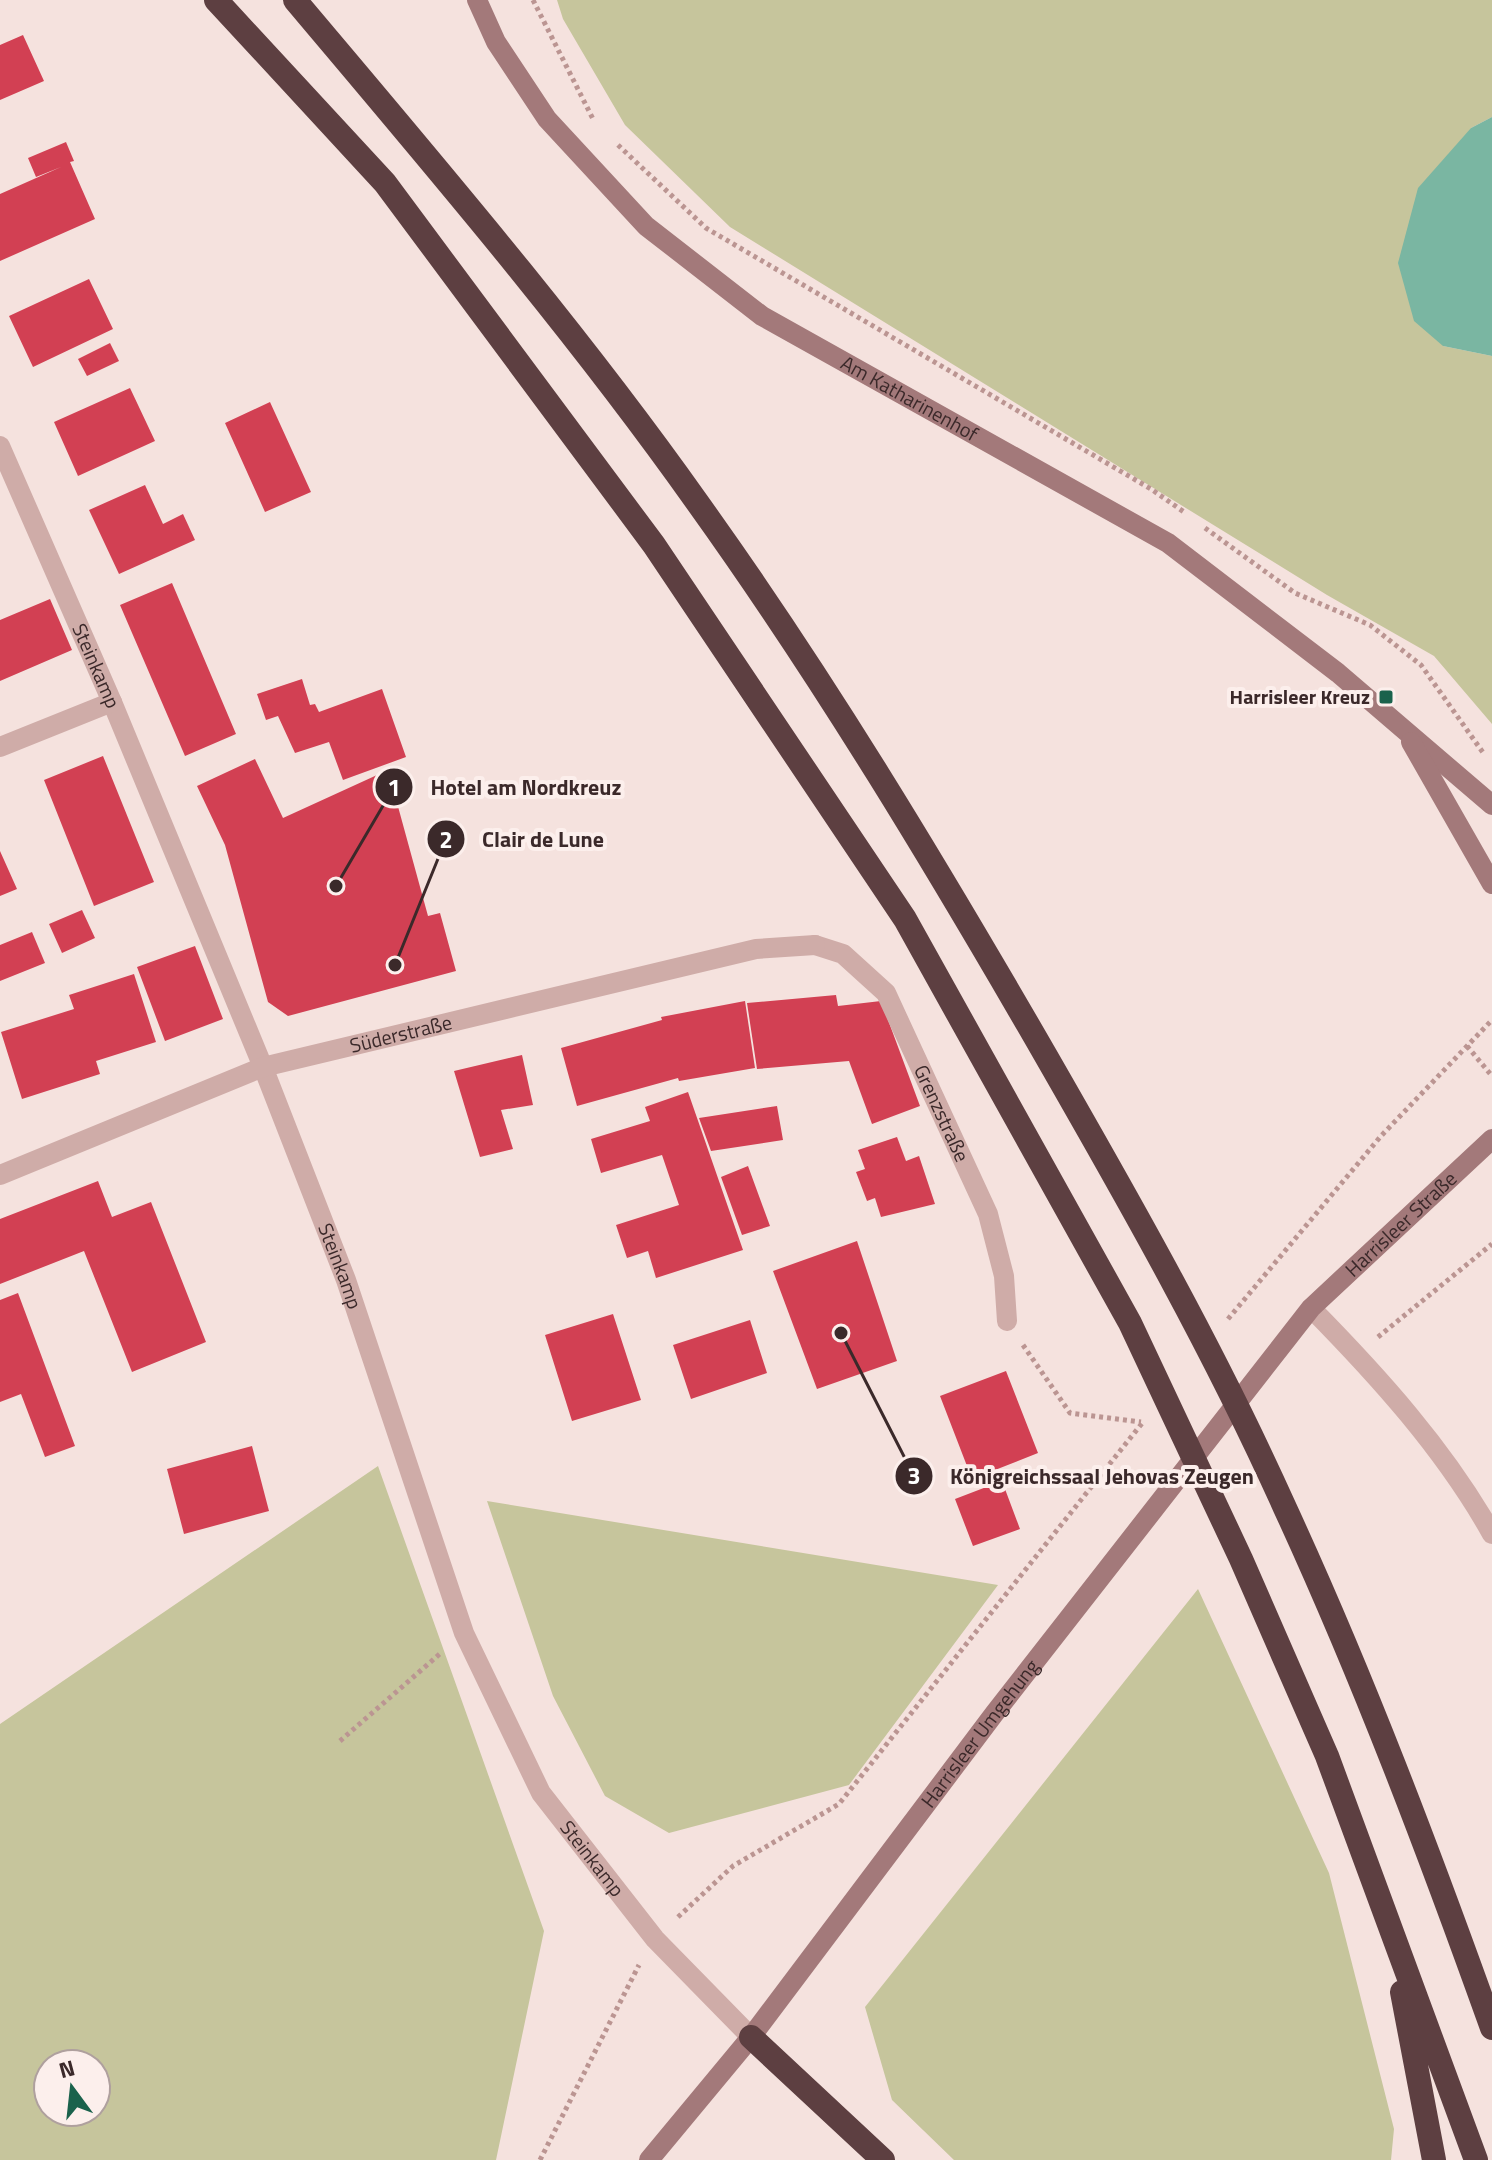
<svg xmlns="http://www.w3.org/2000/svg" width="1492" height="2160" font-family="'Titillium Web',sans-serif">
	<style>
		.green { fill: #c6c59c; fill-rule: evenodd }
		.water { fill: #7ab6a2 }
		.building { fill: #d24053 }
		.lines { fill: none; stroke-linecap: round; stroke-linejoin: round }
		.path { stroke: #bb9592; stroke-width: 5; stroke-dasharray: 4 4; stroke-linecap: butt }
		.lane { stroke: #cfaca8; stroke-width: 20 }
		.street { stroke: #cfaca8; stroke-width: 20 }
		.secondary { stroke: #a3797a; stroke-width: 20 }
		.highway { stroke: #5d3f41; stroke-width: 24 }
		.poi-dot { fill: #1a624c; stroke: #fcefec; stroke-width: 3 }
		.labels { text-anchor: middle; stroke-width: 8; stroke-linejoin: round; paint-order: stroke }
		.street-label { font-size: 20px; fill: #3b292a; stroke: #fcefec }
		.poi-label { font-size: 20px; font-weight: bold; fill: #3b292a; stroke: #fcefec; text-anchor: end }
		.leader { fill: none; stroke: #3b292a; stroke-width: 3 }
		.callout-dot { fill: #3b292a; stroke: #fcefec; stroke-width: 3 }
		.mark-label { font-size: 24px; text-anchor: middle; font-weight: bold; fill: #fff }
		.callout-label { font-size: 22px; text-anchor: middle; font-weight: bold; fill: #3b292a; stroke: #fcefec; stroke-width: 8; stroke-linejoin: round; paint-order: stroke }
	</style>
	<rect width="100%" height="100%" fill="#f5e2de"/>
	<path class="green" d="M557 0H1492V117L1471 128 1443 346 1492 356V724L1434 656 1327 595 730 227 625 125 563 19Z
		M378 1466 544 1931 496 2160H0V1724ZM48 2064H96V2112H48Z
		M487 1501 998 1585 849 1785 669 1833 605 1796 553 1696Z
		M1198 1589 1329 1873 1394 2129 1391 2160H954L892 2100 865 2007Z"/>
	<path class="water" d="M1492 117V356L1443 346 1414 321 1398 263 1418 188 1471 128Z"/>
	<path class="building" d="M23 35 44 81 0 100V45Z
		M66 142 74 161 70 162 95 219 0 261V194L61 167 36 177 28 158Z
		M89 279 113 329 33 367 9 316Z
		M110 343 119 361 87 376 78 359Z
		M130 388 155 441 78 476 54 422Z
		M270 402 311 492 265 512 225 423Z
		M145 485 163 524 183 514 195 540 119 574 89 510Z
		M172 583 236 734 185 756 120 605Z
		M50 599 72 650 0 681V620Z
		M302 679 310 705 315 704 319 712 382 689 406 757 343 780 329 742 295 753 278 716 266 720 257 694Z
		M103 756 154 882 94 906 44 780Z
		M255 759 283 818 388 770 428 916 440 913 456 971 288 1016 268 1002 225 845 197 786Z
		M0 851 17 889 0 896Z
		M82 910 95 938 62 953 49 924Z
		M32 932 45 963 0 981V945Z
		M195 946 223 1019 165 1041 137 967Z
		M134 974 156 1042 96 1061 100 1074 22 1099 1 1032 74 1009 69 995Z
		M836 995 838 1006 881 1001 920 1106 872 1124 849 1061 757 1069 747 1003Z
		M745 1001 755 1068 679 1081 678 1078 577 1106 561 1048 662 1020 661 1017Z
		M522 1055 533 1105 501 1110 513 1149 480 1157 454 1071Z
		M688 1092 743 1250 656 1278 648 1251 627 1258 616 1225 679 1205 662 1155 601 1173 591 1139 650 1121 645 1107Z
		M777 1106 783 1140 711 1151 699 1118Z
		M897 1137 906 1161 919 1156 935 1204 881 1217 875 1198 867 1201 856 1172 865 1169 858 1150Z
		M748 1166 770 1226 742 1235 721 1177Z
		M98 1181 112 1217 151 1202 206 1342 132 1372 84 1251 0 1284V1219Z
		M857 1241 897 1361 817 1389 773 1271Z
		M18 1293 75 1446 45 1457 21 1394 0 1402V1300Z
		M613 1314 641 1400 572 1421 545 1335Z
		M750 1320 767 1373 691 1399 673 1345Z
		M1006 1371 1038 1453 972 1479 940 1396Z
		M252 1446 269 1511 184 1534 167 1469Z
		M1002 1481 1020 1529 973 1546 955 1499Z"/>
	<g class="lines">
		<path class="path" d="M533 0 594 121
			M618 145 706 228 1151 489 1184 512
			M1205 528 1295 593 1370 625 1421 665 1484 754
			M1467 1046 1492 1076
			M1228 1319 1381 1136 1492 1020
			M1378 1337 1492 1244
			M1023 1345 1070 1413 1141 1422
			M340 1741 442 1652
			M678 1917 733 1866 839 1804 1143 1422
			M540 2160 639 1965"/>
		<g class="lane">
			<path id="s1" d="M815 945 843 954 886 993 988 1214 1004 1276 1007 1321"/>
			<path d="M1311 1308C1378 1376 1445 1450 1492 1534"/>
		</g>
		<g class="street">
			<path id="s2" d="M0 446 112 702 263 1067 346 1280 464 1633 541 1793 655 1939 751 2037"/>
			<path d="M0 747 112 702"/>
			<path id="s3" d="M0 1175 263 1067 756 949 815 945"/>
		</g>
		<g class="secondary">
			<path id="s4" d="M477 0 496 42 547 119 646 226 762 316 1168 543 1338 673 1492 805"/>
			<path d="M1411 742 1492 884"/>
			<path id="s5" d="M649 2160 751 2037 994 1714 1311 1308 1492 1139"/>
		</g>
		<path class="highway" d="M216 0 385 183 654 545 905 919 1130 1323 1241 1559 1327 1756 1476 2160
			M295 0C433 164 573 327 697 502 824 679 937 867 1046 1056 1131 1204 1215 1352 1285 1508 1363 1677 1429 1852 1492 2028
			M1402 1992 1434 2160
			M751 2037 883 2160"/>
	</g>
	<rect class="poi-dot" x="1378" y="689" width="16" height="16" rx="4"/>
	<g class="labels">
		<g class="street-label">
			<text dy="7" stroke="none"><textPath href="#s4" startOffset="600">Am Katharinenhof</textPath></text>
			<text dy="7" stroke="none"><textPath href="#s2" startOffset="240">Steinkamp</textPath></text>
			<text dy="7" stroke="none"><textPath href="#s3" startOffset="426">Süderstraße</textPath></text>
			<text dy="7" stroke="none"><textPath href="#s1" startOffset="220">Grenzstraße</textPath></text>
			<text dy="7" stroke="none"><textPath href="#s5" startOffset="1202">Harrisleer Straße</textPath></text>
			<text dy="7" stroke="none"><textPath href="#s2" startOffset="888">Steinkamp</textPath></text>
			<text dy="7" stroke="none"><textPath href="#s5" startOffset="540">Harrisleer Umgehung</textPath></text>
			<text dy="7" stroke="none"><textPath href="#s2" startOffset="1536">Steinkamp</textPath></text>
		</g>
		<g class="poi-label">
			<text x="1370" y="704">Harrisleer Kreuz</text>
		</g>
	</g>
	<path class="leader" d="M336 886L394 787M395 965L446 839M841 1333L914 1476"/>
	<g class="callout-dot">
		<circle cx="336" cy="886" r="8"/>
		<circle cx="395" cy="965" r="8"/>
		<circle cx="841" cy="1333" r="8"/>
		<circle cx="394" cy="787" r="20"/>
		<circle cx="446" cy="839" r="20"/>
		<circle cx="914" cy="1476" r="20"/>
	</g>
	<g class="mark-label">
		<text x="394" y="796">1</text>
		<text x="446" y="848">2</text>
		<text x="914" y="1484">3</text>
	</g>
	<g class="callout-label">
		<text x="526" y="795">Hotel am Nordkreuz</text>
		<text x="543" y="847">Clair de Lune</text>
		<text x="1102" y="1484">Königreichssaal Jehovas Zeugen</text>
	</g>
	<g transform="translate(72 2088) rotate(345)"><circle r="38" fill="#fcefec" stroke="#afa09e" stroke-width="2"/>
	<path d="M0-6L14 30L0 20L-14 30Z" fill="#1a624c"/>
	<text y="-12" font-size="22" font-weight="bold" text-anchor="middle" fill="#3b292a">N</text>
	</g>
</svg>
